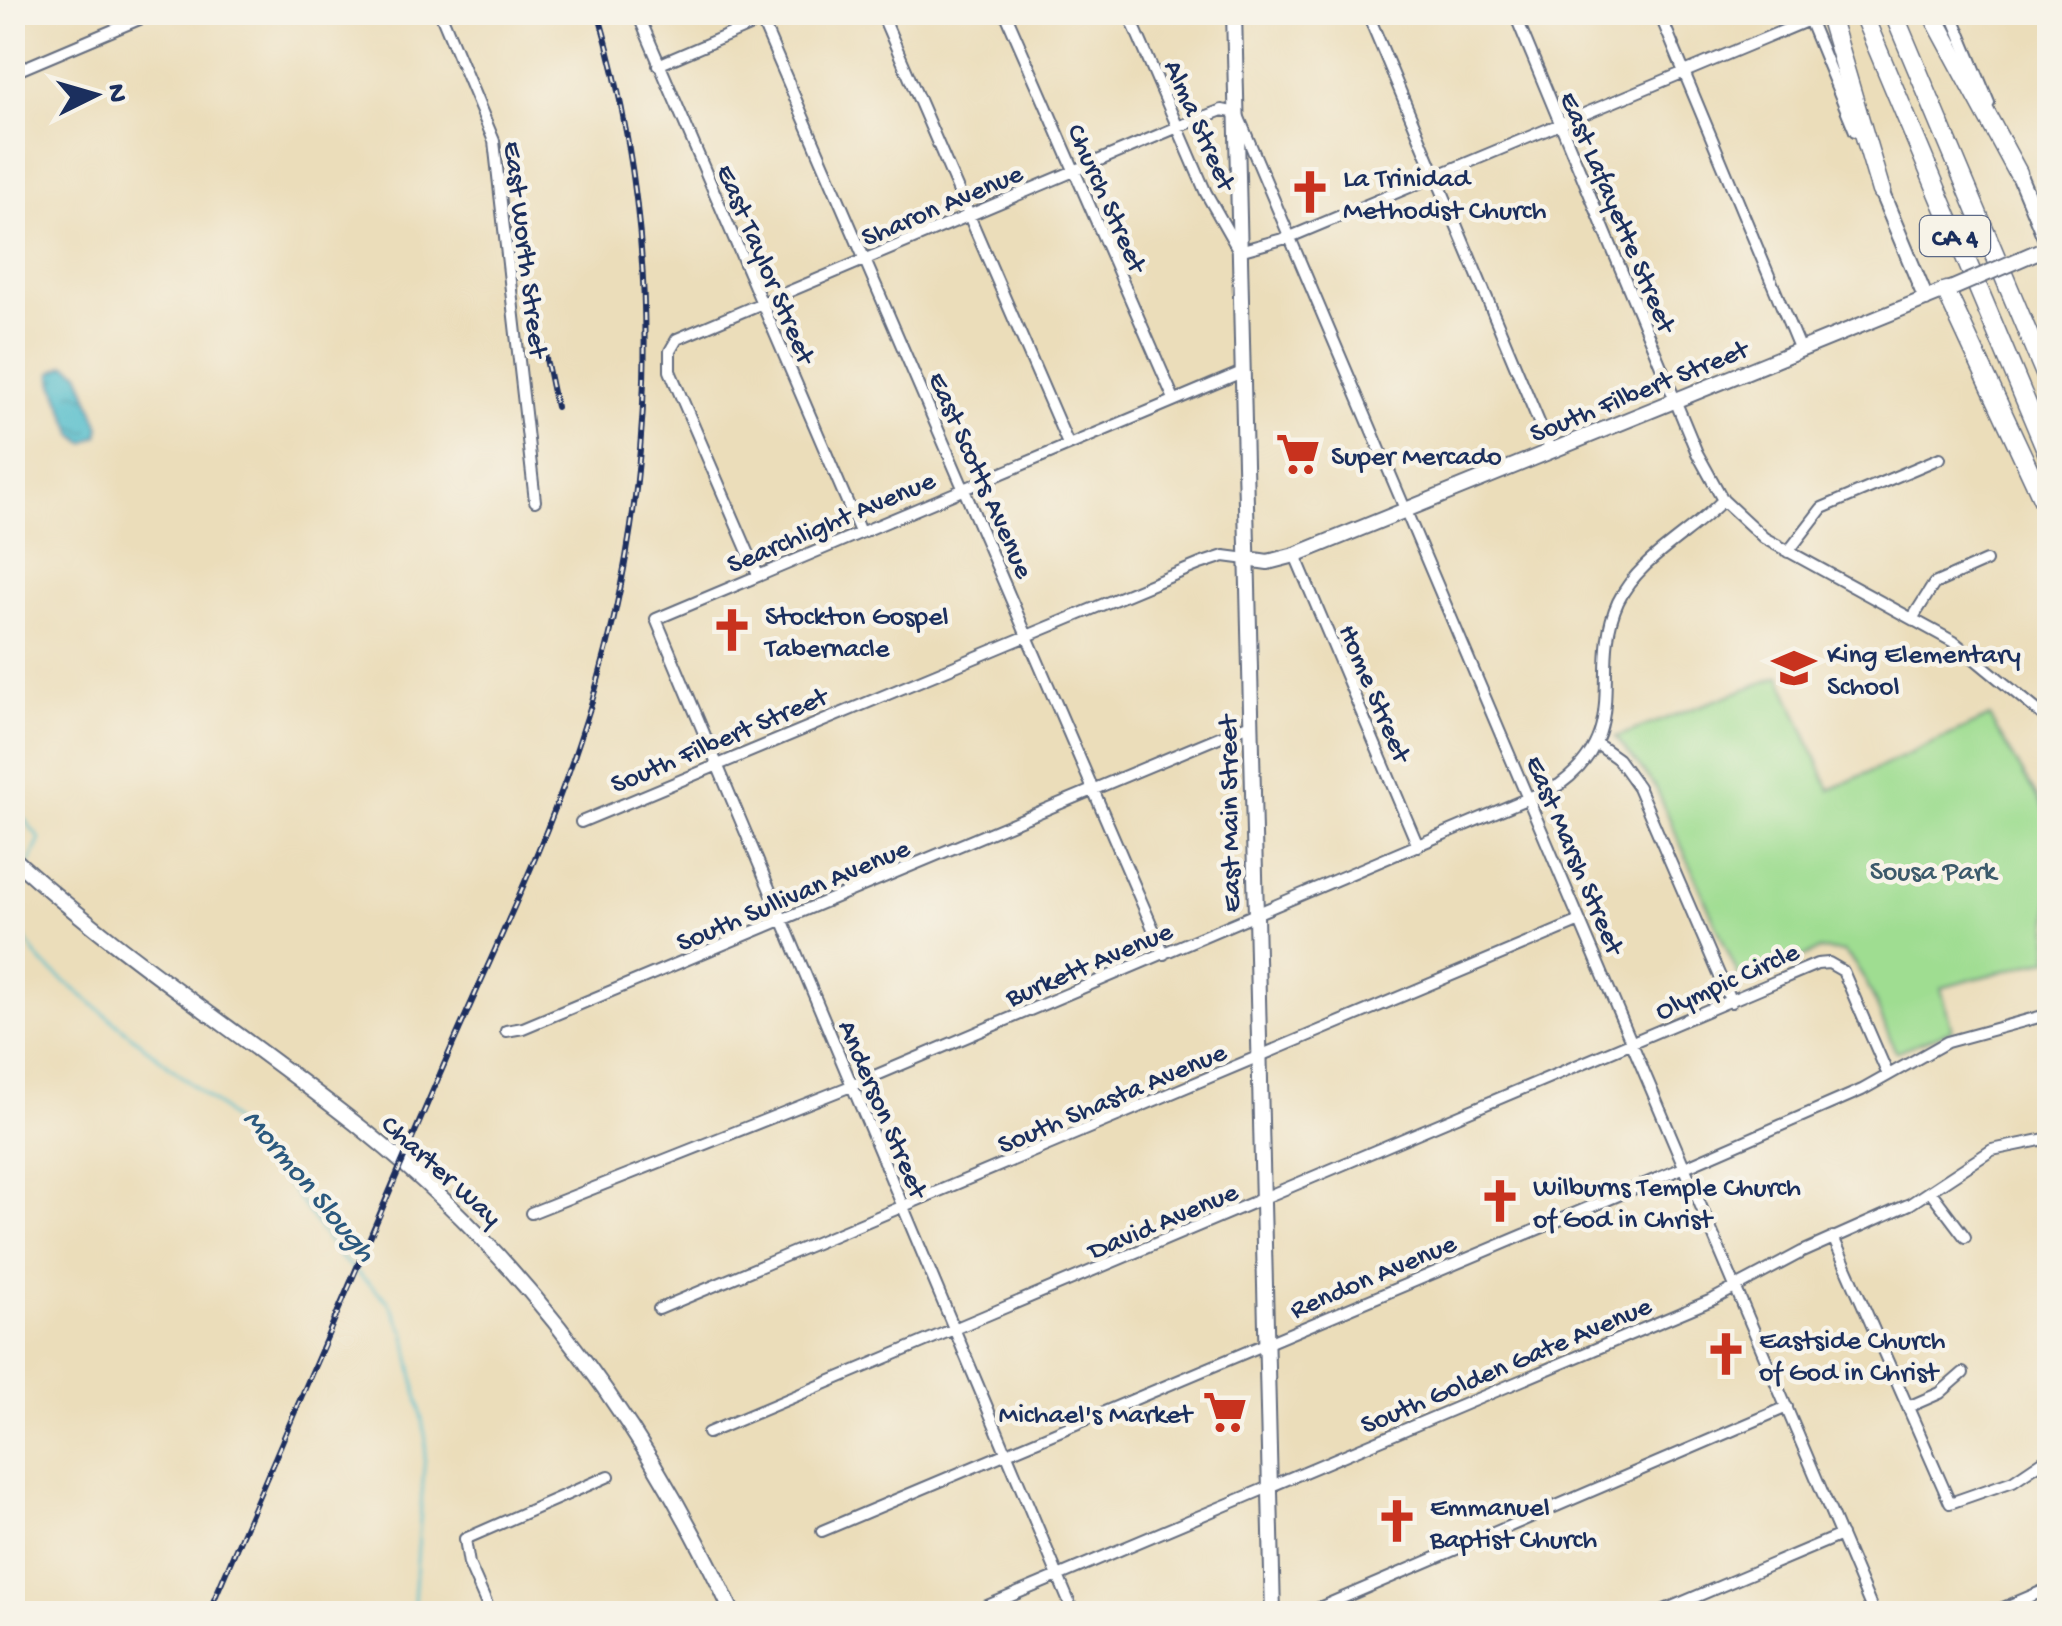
<svg xmlns="http://www.w3.org/2000/svg" width="2062" height="1626" font-family="'Gochi Hand',sans-serif">
	<style>
		.park { fill: #9fdd91; stroke: #5d8678; stroke-width: 2.5 }
		.water { fill: url(#water-ripples); stroke: #367694; stroke-width: 2.5 }
		.lines { fill: none; stroke-linecap: round; stroke-linejoin: round }
		.stream { stroke: #50bccb; stroke-width: 2.5 }
		.street-casing { stroke: #646c7e; stroke-width: 14 }
		.secondary-casing { stroke: #646c7e; stroke-width: 18 }
		.highway-casing { stroke: #646c7e; stroke-width: 21 }
		.street { stroke: #fff; stroke-width: 10 }
		.secondary { stroke: #fff; stroke-width: 14 }
		.highway { stroke: #fff; stroke-width: 18 }
		.rail-casing { stroke: #1b2f5e; stroke-width: 6 }
		.rail { stroke: #f7f3e8; stroke-width: 2.5; stroke-dasharray: 8; stroke-linecap: butt }
		.secondary-bridge-casing { stroke: #646c7e; stroke-width: 18; stroke-linecap: butt }
		.secondary-bridge { stroke: #fff; stroke-width: 14 }
		.labels { text-anchor: middle; stroke-width: 9; stroke-linejoin: round; paint-order: stroke }
		.shield { fill: #f7f3e8; stroke: #5d6a87; stroke-width: 2.5 }
		.shield-label { font-size: 25px; font-weight: bold; fill: #1b2f5e }
		.street-label { font-size: 28px; fill: #1b2f5e; stroke: #f7f3e8 }
		.poi-label { font-size: 28px; fill: #1b2f5e; stroke: #f7f3e8; text-anchor: start }
		.park-label { font-size: 28px; fill: #3c5a6b; stroke: #f7f3e8 }
		.water-label { font-size: 30px; font-style: italic; fill: #2b597f; stroke: #f7f3e8 }
	</style>
	<defs>
		<pattern id="water-ripples" width="26" height="14" patternUnits="userSpaceOnUse" patternTransform="scale(2.5)"><rect width="26" height="14" fill="#50bccb"/><path d="M2 4q2-2 4 0t4 0M15 11q2-2 4 0t4 0" fill="none" stroke="#4299a8"/></pattern>
	</defs>
	<rect width="100%" height="100%" fill="#f7f3e8"/>
	<filter id="ink" filterUnits="userSpaceOnUse"><feTurbulence type="fractalNoise" baseFrequency=".01" numOctaves="2"/><feDisplacementMap in="SourceGraphic" scale="20" xChannelSelector="R" yChannelSelector="G"/><feConvolveMatrix kernelMatrix="1 2 1 2 8 2 1 2 1" color-interpolation-filters="sRGB"/></filter>
	<filter id="wash" filterUnits="userSpaceOnUse"><feTurbulence type="fractalNoise" baseFrequency=".0048" numOctaves="4" result="noise"/><feDisplacementMap in="SourceGraphic" scale="40" xChannelSelector="R" yChannelSelector="G"/><feGaussianBlur stdDeviation="2.25" result="paint"/><feColorMatrix in="noise" values="0 0 0 0 0 0 0 0 0 0 0 0 0 0 0 0 0 1.4 0 .05"/><feComposite in="paint" operator="in"/></filter>
	<g filter="url(#wash)">
		<rect width="100%" height="100%" fill="#ebddba"/>
		<path class="park" d="M1780 676 1830 790 1989 717 2049 817V959L1941 988 1952 1030 1896 1052C1879 1017 1871 978 1844 952L1820 950 1749 979 1739 977 1656 788 1616 737Z"/>
		<path class="water" d="M67 365 79 372 100 427 98 436 85 443 74 435 52 379V372Z"/>
		<g class="lines">
			<path class="stream" d="M12 804 40 839 29 864
				M12 902 24 876
				M12 920 41 962 223 1110 292 1190 339 1256 388 1301 405 1332 426 1440 413 1614"/>
		</g>
	</g>
	<g filter="url(#ink)">
		<g class="lines">
			<g class="street-casing">
				<path id="street" d="M440 12 494 141 535 501
					M637 12 860 532
					M758 12 1164 954
					M881 12 1068 444
					M1005 12 1174 399
					M1128 12 1206 193 1239 251 1290 237 1809 20
					M1367 12 1551 451
					M1514 12 1697 453 1723 500 1764 538 1954 642 2050 721
					M1659 12 1800 350
					M1806 12 1855 131
					M1951 12 1989 103
					M658 65 782 12
					M12 73 156 12
					M1788 552 1822 508 1940 458
					M1295 555 1418 846
					M758 575 670 371V351L677 339 1178 127 1222 110 1237 113 1874 1614
					M1912 619 1934 584 1986 561
					M1597 744 1618 759 1638 787 1731 1002
					M581 822 1200 564 1224 556 1247 559
					M506 1031 523 1028 1250 724
					M1931 1192 1965 1237
					M531 1213 851 1086 1559 785C1634 731 1588 668 1618 602 1639 558 1691 534 1723 500
					M1833 1237 1950 1503 2013 1481 2050 1456
					M659 1309 1580 921
					M1908 1407 1940 1393 1963 1373
					M708 1433 1817 964 1829 963 1843 971 1888 1075
					M822 1531 1685 1167 1862 1090 1947 1042 2050 1014
					M491 1614 469 1564 465 1539 609 1476
					M968 1614 1714 1299 1802 1252 1910 1204 1992 1150 2050 1138
					M1074 1614 656 619 1242 372
					M1305 1614 1787 1407
					M1655 1614 1841 1535
					M1989 1614 2050 1588"/>
			</g>
			<g class="secondary-casing">
				<path id="secondary" d="M1234 12 1273 1614
					M2018 173 2049 247
					M1881 191 1926 299
					M1247 559 1268 562 1295 555 1952 288
					M12 857C122 958 249 1038 365 1131 527 1261 646 1426 733 1614"/>
			</g>
			<g class="highway-casing">
				<path id="highway" d="M1828 12 1881 191
					M1862 12 2050 459
					M1893 12 2050 386
					M1931 12 2018 173
					M2049 247 2050 249
					M1946 291 2050 515"/>
			</g>
			<use href="#street" class="street"/>
			<use href="#secondary" class="secondary"/>
			<use href="#highway" class="highway"/>
			<g class="rail-casing">
				<path id="rail" d="M534 301 556 407
					M208 1614C287 1429 368 1245 446 1060 492 954 544 849 580 739 658 506 667 249 598 12"/>
			</g>
			<use href="#rail" class="rail"/>
			<g class="secondary-bridge-casing">
				<path id="secondary-bridge" d="M1953 288 2039 251"/>
			</g>
			<use href="#secondary-bridge" class="secondary-bridge"/>
		</g>
	</g>
	<defs>
		<g id="church-bare" transform="scale(3.45)"><path d="M-1.2-6h2.4v3.5h3.3v2.4h-3.3V6h-2.4V-.1h-3.3v-2.4h3.3Z" fill="#c8321e" stroke="#f7f3e8" stroke-width="2.5" paint-order="stroke"/></g>
		<g id="supermarket-bare" transform="scale(3.45)"><path d="M-6-5.5h2.5l.6 2H6L4.5 2H-2.5L-4.4-4H-6ZM-1.5 3.2a1.3 1.3 0 1 0 .1 0ZM3 3.2a1.3 1.3 0 1 0 .1 0Z" fill="#c8321e" stroke="#f7f3e8" stroke-width="2.5" paint-order="stroke"/></g>
		<g id="school-bare" transform="scale(3.45)"><path d="M0-5L7-2L0 1L-7-2ZM-4 1L0 2.5L4 1V4Q0 6-4 4Z" fill="#c8321e" stroke="#f7f3e8" stroke-width="2.5" paint-order="stroke"/></g>
	</defs>
	<g fill-rule="evenodd">
		<use href="#church-bare" x="1310" y="192"/>
		<use href="#supermarket-bare" x="1298" y="454"/>
		<use href="#church-bare" x="732" y="630"/>
		<use href="#school-bare" x="1794" y="668"/>
		<use href="#church-bare" x="1500" y="1201"/>
		<use href="#church-bare" x="1726" y="1354"/>
		<use href="#supermarket-bare" x="1225" y="1412"/>
		<use href="#church-bare" x="1397" y="1521"/>
	</g>
	<g class="labels">
		<rect class="shield" x="1920" y="216" width="70" height="40" rx="8"/>
		<g class="shield-label">
			<text x="1955" y="245">CA 4</text>
		</g>
		<g class="street-label">
			<text transform="translate(1202 124) rotate(66)" y="10">Alma Street</text>
			<text transform="translate(1109 197) rotate(66)" y="10">Church Street</text>
			<text transform="translate(941 203) rotate(-23)" y="10">Sharon Avenue</text>
			<text transform="translate(1620 211) rotate(67)" y="10">East Lafayette Street</text>
			<text transform="translate(528 249) rotate(83)" y="10">East Worth Street</text>
			<text transform="translate(768 263) rotate(67)" y="10">East Taylor Street</text>
			<text transform="translate(1638 389) rotate(-22)" y="10">South Filbert Street</text>
			<text transform="translate(983 474) rotate(66)" y="10">East Scotts Avenue</text>
			<text transform="translate(830 520) rotate(-23)" y="10">Searchlight Avenue</text>
			<text transform="translate(1377 692) rotate(67)" y="10">Home Street</text>
			<text transform="translate(718 738) rotate(-23)" y="10">South Filbert Street</text>
			<text transform="translate(1227 814) rotate(-91)" y="10">East Main Street</text>
			<text transform="translate(1577 854) rotate(67)" y="10">East Marsh Street</text>
			<text transform="translate(792 893) rotate(-23)" y="10">South Sullivan Avenue</text>
			<text transform="translate(1088 962) rotate(-23)" y="10">Burkett Avenue</text>
			<text transform="translate(1726 979) rotate(-24)" y="10">Olympic Circle</text>
			<text transform="translate(1111 1096) rotate(-23)" y="10">South Shasta Avenue</text>
			<text transform="translate(885 1108) rotate(67)" y="10">Anderson Street</text>
			<text transform="translate(443 1169) rotate(42)" y="10">Charter Way</text>
			<text transform="translate(1162 1219) rotate(-23)" y="10">David Avenue</text>
			<text transform="translate(1372 1274) rotate(-23)" y="10">Rendon Avenue</text>
			<text transform="translate(1505 1363) rotate(-23)" y="10">South Golden Gate Avenue</text>
		</g>
		<g class="poi-label">
			<text x="1343" y="186">La Trinidad<tspan x="1343" dy="32">Methodist Church</tspan></text>
			<text x="1331" y="464">Super Mercado</text>
			<text x="765" y="624">Stockton Gospel<tspan x="765" dy="32">Tabernacle</tspan></text>
			<text x="1827" y="662">King Elementary<tspan x="1827" dy="32">School</tspan></text>
			<text x="1533" y="1195">Wilburns Temple Church<tspan x="1533" dy="32">of God in Christ</tspan></text>
			<text x="1759" y="1348">Eastside Church<tspan x="1759" dy="32">of God in Christ</tspan></text>
			<text x="1192" y="1422" text-anchor="end">Michael's Market</text>
			<text x="1430" y="1515">Emmanuel<tspan x="1430" dy="32">Baptist Church</tspan></text>
		</g>
		<g class="park-label">
			<text x="1933" y="879">Sousa Park</text>
		</g>
		<g class="water-label">
			<text transform="translate(311 1184) rotate(50)" y="10">Mormon Slough</text>
		</g>
	</g>
	<rect width="2062" height="1626" fill="none" stroke="#f7f3e8" stroke-width="50"/>
	<g transform="translate(95 95) rotate(85)" stroke="#f7f3e8" stroke-width="8" paint-order="stroke">
	<path d="M0-8L18 38L0 25L-18 38Z" fill="#1b2f5e"/>
	<text y="-15" font-size="28" font-weight="bold" text-anchor="middle" fill="#1b2f5e">N</text>
	</g>
</svg>
